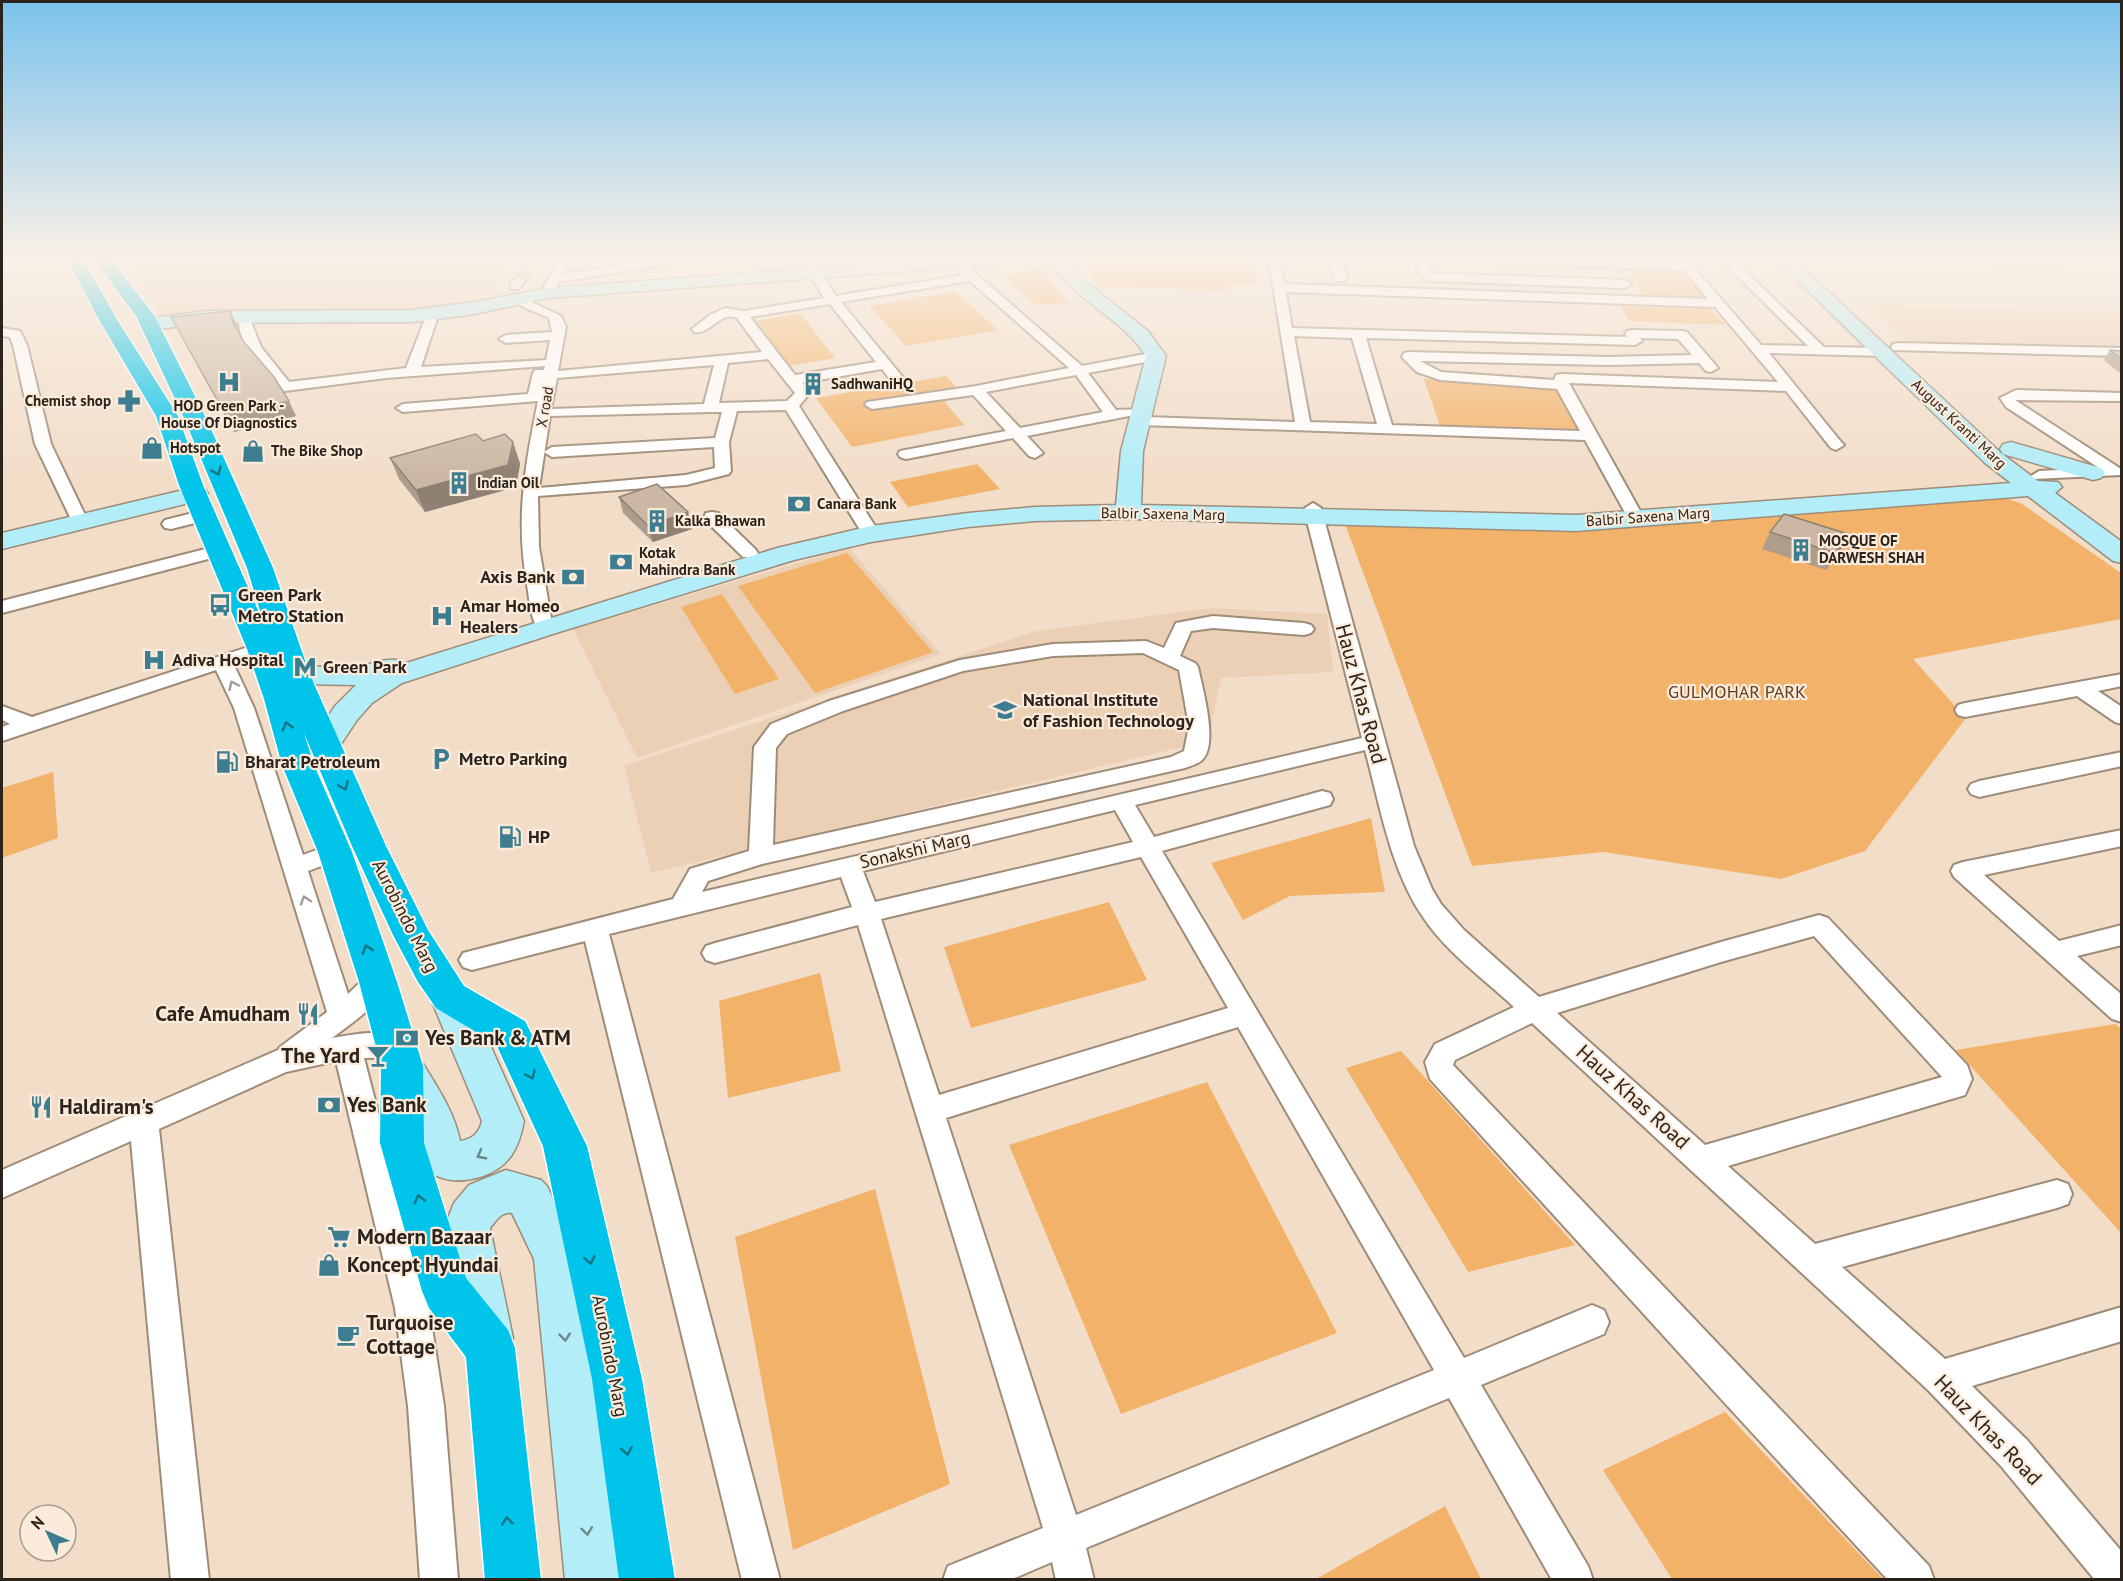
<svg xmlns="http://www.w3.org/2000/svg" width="2123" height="1581" font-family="'PT Sans',sans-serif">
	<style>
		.built { fill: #ebd0b6 }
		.green { fill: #f3b26a }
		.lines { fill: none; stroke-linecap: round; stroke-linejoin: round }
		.street-tunnel { stroke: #cab8a6; stroke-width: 13; stroke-dasharray: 13 7; stroke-linecap: butt }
		.street-casing { stroke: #9e8b78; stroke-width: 4 }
		.secondary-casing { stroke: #9e8b78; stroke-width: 3 }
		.highway-casing { stroke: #fff; stroke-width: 3 }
		.street { fill: #fff; fill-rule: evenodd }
		.secondary { fill: #b2edf8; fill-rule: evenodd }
		.highway { fill: #00c4e9; fill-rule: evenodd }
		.wall { fill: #af9d8c }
		.shaded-wall { fill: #8e8072 }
		.building { fill: #cbb7a3; stroke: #8e8072; stroke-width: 1.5 }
		.oneway { stroke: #167482 }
		.oneway2 { stroke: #a09c99 }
		.oneway3 { stroke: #6e888a }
		.labels { text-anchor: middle; stroke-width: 4.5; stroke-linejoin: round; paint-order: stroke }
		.far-poi-label { font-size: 15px; font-weight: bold; fill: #2b241c; stroke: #fcebdb; text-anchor: start }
		.far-street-label { font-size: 15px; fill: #2b241c; stroke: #fcebdb }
		.poi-label { font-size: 18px; font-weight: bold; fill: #2b241c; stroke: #fcebdb; text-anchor: start }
		.park-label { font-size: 18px; fill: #5d4020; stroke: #fcebdb }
		.street-label { font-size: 18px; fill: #2b241c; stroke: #fcebdb }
		.near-street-label { font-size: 21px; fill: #2b241c; stroke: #fcebdb }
		.near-poi-label { font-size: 21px; font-weight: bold; fill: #2b241c; stroke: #fcebdb; text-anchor: start }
	</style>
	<rect width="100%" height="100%" fill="#f2ddc9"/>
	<path class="built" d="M124 255H520L480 305 349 312 162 315Z
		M1840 255H2076L2063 282 1987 270 1849 263Z
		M1869 305 2121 313V353L1913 350Z
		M849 548 941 654 637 758 573 629Z
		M1212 608 1327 614 1333 672 1221 678 1208 741 651 873 624 766 1036 631Z"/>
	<path class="green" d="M1078 255H1252L1256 285H1230V290L1100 287Z
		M1629 266 1683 268 1708 300 1644 298Z
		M1044 267 1058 294 1070 303 1035 305 1002 276Z
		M955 291 998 330 906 346 870 306Z
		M1620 306 1709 308 1726 325 1629 321Z
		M800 313 835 358 789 366 756 321Z
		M946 376 957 388 940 396 964 425 852 447 816 398Z
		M1424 379 1555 387 1579 432 1440 426Z
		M977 464 1000 489 908 507 890 482Z
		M1998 495 2022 504 2121 573V619L1913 659 1966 718 1865 851 1781 879 1603 852 1472 866 1345 524 1603 523Z
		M847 553 933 652 815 693 738 586Z
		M722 594 779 679 735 694 681 607Z
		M53 772 58 838 2 858V788Z
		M1371 818 1385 892 1290 896 1243 920 1211 863Z
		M1109 902 1147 980 971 1028 944 947Z
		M820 973 841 1071 728 1098 719 1001Z
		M2115 1024 2122 1030 2121 1233 1956 1050Z
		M1401 1051 1575 1245 1468 1272 1346 1068Z
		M1207 1082 1337 1333 1121 1414 1009 1145Z
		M875 1189 950 1484 793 1550 735 1237Z
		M1725 1412 1883 1579H1672L1603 1470Z
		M1445 1506 1481 1579H1316Z"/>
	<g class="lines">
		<path class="street-tunnel" d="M519 281 539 255"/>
		<g class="street-casing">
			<path id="street" d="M562 255H573L563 274 687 255H713L707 258 559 282 553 292H545L543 289Z
				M789 255 804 256 838 255 837 257 813 262 836 296 963 275 956 268 958 265H966L1082 366 1156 352 1161 353 1163 356 1161 359 1088 373 1116 410 1143 409 1150 413 1146 417 1295 422 1268 255H1279L1284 284 1708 299 1684 270 1427 261 1432 273 1625 280 1631 284 1625 288 1429 281 1420 275 1415 261 1377 259 1371 256 1435 255 1678 263 1672 256 1683 255 1761 345 1808 346 1716 255H1728L1824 347 1882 348 1889 352 1882 356 1769 353 1841 442 1844 445 1836 450 1831 448 1786 391 1569 383 1644 518 1642 522H1630L1628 518 1585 440 1141 425 1134 421 1139 417 1129 416 1027 436 1043 453 1035 458 1029 456 1013 438 906 459 900 457 898 454 900 451 1006 431 973 395 872 409 865 405 867 402 976 386 1069 368 970 281 841 302 905 380 903 383H893L882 369 802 383 810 393 799 406 880 534 877 538H865L786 410 737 411 729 442 731 471 729 474 686 485 538 496 539 547 551 618 556 627 553 631H539C531 619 530 605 528 591 515 521 524 470 538 401L403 412 396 408 403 404 528 394 533 373 535 370H544L545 366 386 378 285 391 280 390C269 375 233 338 240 319H250L261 347 289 382 406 368 425 319 431 315 437 319 421 367 546 360 550 340 506 343 499 339 506 335 552 332 549 318 521 306 519 303 525 299 561 316 566 327 558 371 762 352 737 318C720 310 711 335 694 332L692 329 710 315 725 308 744 311 824 298 806 268ZM1286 292 1715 307 1778 382 1561 374 1556 375 1554 380 1441 372 1420 361 1608 365 1699 363 1706 371 1711 372 1718 368 1687 332 1682 331 1632 330 1627 331 1625 334 1627 337 1292 328ZM830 304 876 362 795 375 750 317ZM1294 336 1352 338 1377 424 1310 422ZM1366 338 1635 345 1642 341 1640 338 1678 339 1692 355 1608 357 1409 352 1404 353 1402 357 1417 372 1440 380 1557 389 1580 431 1392 425ZM768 359 795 393 787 401 719 403 728 363ZM714 365 704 404 551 409 557 378ZM1076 375 1103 412 1020 428 986 392ZM711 412H722L715 438 552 447 544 452 552 457 714 447 715 468 686 475 539 488 550 416Z
				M882 255H900L898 257 874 263 859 273 853 269 866 259Z
				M1328 255H1340L1347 278 1345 281H1337L1335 278Z
				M519 277 525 281 519 289H511V283Z
				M2 328 20 331 27 345 51 444 85 515 83 519H71L69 515 35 444 13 345 10 337 2 336Z
				M1898 343 2122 348V356L1893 350 1891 347 1893 344Z
				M2016 390 2122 393V401L2015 400 2121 469V475L2033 479 2031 476 2039 471 2099 468 2006 407 2000 398Z
				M1313 503 1321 508 1414 846 1432 889 1441 904 1464 930 1539 997 1721 942 1819 915 1828 918 1967 1065 1972 1079 1965 1095 1955 1098 1728 1166 1815 1244 2057 1180 2068 1184 2072 1194 2068 1204 2057 1208 1842 1267 1945 1359 2122 1307V1341L1972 1386 2027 1440 2122 1552V1580H2095L2001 1466 1928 1390 1532 1023 1455 1060 1453 1065 1929 1566 1934 1580H1888L1722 1400 1430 1079 1425 1062 1435 1044 1514 1007C1484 979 1446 952 1423 917 1390 869 1380 805 1365 750L1135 805 1154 837 1322 791 1330 793 1333 799 1330 805 1162 851 1464 1358 1592 1305 1604 1310 1609 1322 1604 1334 1481 1385 1588 1566 1593 1580H1552L1449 1398 1086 1548 1094 1580H1056L1052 1562 1010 1580H943L948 1566 1043 1528 858 925 715 963 706 960 702 953 706 946 715 943 852 907 841 877 609 934 780 1580H742L585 941 472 970 463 967 459 960 463 953 673 899 690 869 749 851 754 747 771 724 829 701 960 660 1053 644 1146 641 1164 648 1176 623 1213 616 1304 623 1311 625 1314 629 1311 633 1304 635 1213 628 1191 631 1180 656 1195 663 1198 667C1202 687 1219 744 1202 760 1198 764 1190 766 1185 768L762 864 708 881 702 892 1362 738 1306 517 1305 508ZM1143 653 1179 670 1189 726 1184 751 1171 757 773 845 776 748 787 734 843 711 963 671 1053 656ZM1115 810 1133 842 875 902 863 871ZM1141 857 1228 1008 939 1095 881 919ZM1814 936 1942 1077 1705 1145 1557 1013 1721 962ZM1238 1027 1434 1370 1076 1515 946 1118Z
				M205 510 211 511 213 515 211 519 171 529 165 528 162 524 165 520Z
				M712 512 718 513 755 549 758 553 755 557H743L706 521 704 517 706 513Z
				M221 545 227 546 230 550 227 554 2 613V601Z
				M261 643 268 645 271 649 268 653 234 665 254 708 303 855 335 843 343 846 347 852 343 858 308 871 348 994C361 982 370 969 387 975L391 982C380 1004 352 1023 332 1038 354 1034 384 1029 406 1037L410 1045 406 1053 396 1057 364 1058 429 1308 444 1406 458 1580H420L408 1406 395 1308 336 1061 286 1072 159 1129 209 1580H171L131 1141 2 1198V1170L278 1050 280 1047 327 1012 234 708 216 670 2 741V727L10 724 2 720V706L32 717Z
				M2122 674V686L2098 691 2122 707V724L2115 722 2077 696 1965 717 1958 715 1955 710 1958 705 1965 703Z
				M2122 752V766L1979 797 1971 794 1968 789 1971 784 1979 781Z
				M2122 830V846L1984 875 2059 941 2122 925V945L2077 956 2122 995V1022L2112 1019 1954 877 1951 871 1954 865 1963 862Z"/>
		</g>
		<g class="secondary-casing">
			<path id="secondary" d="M992 255H1063L1087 283 1148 331 1166 356 1143 451 1141 505 1576 515 2011 483 1985 463 1771 255H1789L2001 453 2038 481 2058 482 2062 487 2055 493 2122 542V563L2113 561 2028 496 1576 531 1133 519 1035 521 968 527 871 542 794 560 556 633 402 683 372 703 357 720 337 750 326 753 315 750 310 743 335 706 356 685 295 684 285 681 280 675 285 669C306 663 329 669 351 668 369 667 383 656 401 661L403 664 777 548 871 526 968 513 1035 507 1116 505 1121 451 1146 356C1122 317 1073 301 1050 261L548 298 475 314 413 322 207 323 150 330 143 328 140 324 143 320 150 318 207 311 413 310 475 302 548 288Z
				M2011 442 2101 468 2105 473 2101 478 2093 480 2003 454 2000 449 2003 444Z
				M196 487 205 489 208 494 205 499 2 549V533Z
				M450 981 464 986 524 1121C519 1147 510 1167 483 1176 459 1184 428 1183 419 1154 416 1145 418 1135 414 1127 405 1106 391 1087 381 1066L387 1054 402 1048 417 1054C433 1081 454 1109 460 1141 473 1139 479 1133 482 1121L430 997 436 986Z
				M506 1170 541 1180 547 1186 580 1258 621 1580H565L534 1259 512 1213C501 1211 496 1221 490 1228L513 1338 505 1355 488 1363 471 1355 463 1338 444 1228 454 1203 469 1185Z"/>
		</g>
		<g class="highway-casing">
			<path id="highway" d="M65 255H81L116 318 178 416 203 485 264 624 247 568 184 418 136 316 91 255H107L154 315 206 418 273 568 310 675 386 846 428 930 464 986 525 1021 580 1132 587 1146 642 1379 675 1580H619L592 1379 543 1146 496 1044 436 1008 418 982 393 935 352 846 304 733 314 765 352 852 397 982 423 1066 424 1143 466 1278 508 1330 515 1348 541 1580H485L466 1357 429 1308 422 1291 380 1143 381 1066 359 982 318 852 282 765 264 699 247 649 179 485 156 416 98 318Z"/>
		</g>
		<use href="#street" class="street"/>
		<use href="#secondary" class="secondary"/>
		<use href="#highway" class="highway"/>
	</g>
	<path class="wall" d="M230 311 237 325 239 333 244 342 296 416 234 432 171 317Z
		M2110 350 2121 351V374L2104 360Z
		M483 441 513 442 520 464 516 487 425 512 399 479 390 458Z
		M619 497 692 529 653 542 623 513Z
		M1770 532 1848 534 1840 551 1826 570 1762 549Z"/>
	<path class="shaded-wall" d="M230 311 237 325 240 337 233 323Z
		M289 401 296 416 234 432 226 416Z
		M513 442 520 464 516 487 425 512 416 490Z
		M688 512 692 529 653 542 648 526Z
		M1848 534 1840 551 1826 570 1835 553Z"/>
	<path class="building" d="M230 311 233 323 244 342 274 377 289 401 226 416 171 317Z
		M2110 350 2121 351V359Z
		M476 434 483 441 505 434 513 442 508 465 416 490 390 458Z
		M657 484 688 512 648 526 619 497Z
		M1784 514 1848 534 1835 553 1770 532Z"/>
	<defs><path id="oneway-chevron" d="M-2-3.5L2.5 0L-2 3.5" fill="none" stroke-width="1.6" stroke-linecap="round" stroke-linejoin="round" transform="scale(1.5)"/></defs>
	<g class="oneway">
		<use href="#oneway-chevron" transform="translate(217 471) rotate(67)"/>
		<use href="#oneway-chevron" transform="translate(287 726) rotate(-106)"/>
		<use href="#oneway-chevron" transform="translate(344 786) rotate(67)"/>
		<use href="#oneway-chevron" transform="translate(367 949) rotate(-108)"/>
		<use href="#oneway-chevron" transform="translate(531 1075) rotate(65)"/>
		<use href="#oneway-chevron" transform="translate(419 1199) rotate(-106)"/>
		<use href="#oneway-chevron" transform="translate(590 1260) rotate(78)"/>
		<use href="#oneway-chevron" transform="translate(627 1451) rotate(81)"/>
		<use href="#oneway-chevron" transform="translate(507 1521) rotate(-96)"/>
	</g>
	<g class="oneway2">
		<use href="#oneway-chevron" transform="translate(233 685) rotate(-115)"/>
		<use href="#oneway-chevron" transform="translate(305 900) rotate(-108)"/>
	</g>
	<g class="oneway3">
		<use href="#oneway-chevron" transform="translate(481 1155) rotate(152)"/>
		<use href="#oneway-chevron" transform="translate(565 1337) rotate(84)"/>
		<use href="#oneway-chevron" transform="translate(587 1531) rotate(83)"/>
	</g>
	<linearGradient id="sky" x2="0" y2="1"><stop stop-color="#7bc3ed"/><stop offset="0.54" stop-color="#f9f0e7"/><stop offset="1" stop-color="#f9f0e7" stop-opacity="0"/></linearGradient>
	<rect width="2123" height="476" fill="url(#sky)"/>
	<defs>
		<g id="hospital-bare" transform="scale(1.8)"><path d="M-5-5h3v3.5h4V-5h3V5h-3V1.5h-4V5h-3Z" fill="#3c7e90" stroke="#fcebdb" stroke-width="2.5" paint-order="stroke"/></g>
		<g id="building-bare" transform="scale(1.8)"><path d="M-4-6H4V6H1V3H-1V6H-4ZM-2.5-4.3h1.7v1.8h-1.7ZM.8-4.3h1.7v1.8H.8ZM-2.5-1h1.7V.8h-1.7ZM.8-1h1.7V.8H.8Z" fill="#3c7e90" stroke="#fcebdb" stroke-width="2.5" paint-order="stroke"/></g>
		<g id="pharmacy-bare" transform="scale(1.8)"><path d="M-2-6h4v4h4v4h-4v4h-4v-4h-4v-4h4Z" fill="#3c7e90" stroke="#fcebdb" stroke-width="2.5" paint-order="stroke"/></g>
		<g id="shop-bare" transform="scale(1.8)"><path d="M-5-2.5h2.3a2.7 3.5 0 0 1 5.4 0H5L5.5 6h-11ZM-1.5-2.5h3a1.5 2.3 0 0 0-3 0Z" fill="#3c7e90" stroke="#fcebdb" stroke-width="2.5" paint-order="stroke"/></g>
		<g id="bank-bare" transform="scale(1.8)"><path d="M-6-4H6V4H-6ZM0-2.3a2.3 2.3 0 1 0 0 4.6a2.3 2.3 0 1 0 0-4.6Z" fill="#3c7e90" stroke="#fcebdb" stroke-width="2.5" paint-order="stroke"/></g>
		<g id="bus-bare" transform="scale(1.8)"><path d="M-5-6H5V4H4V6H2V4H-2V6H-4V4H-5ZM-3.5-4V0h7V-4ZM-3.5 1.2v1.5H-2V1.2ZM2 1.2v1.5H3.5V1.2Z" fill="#3c7e90" stroke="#fcebdb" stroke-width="2.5" paint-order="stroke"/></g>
		<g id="metro-bare" transform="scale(1.8)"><path d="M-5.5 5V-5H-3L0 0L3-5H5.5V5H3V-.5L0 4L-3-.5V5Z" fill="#3c7e90" stroke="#fcebdb" stroke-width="2.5" paint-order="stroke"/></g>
		<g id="university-bare" transform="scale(1.8)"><path d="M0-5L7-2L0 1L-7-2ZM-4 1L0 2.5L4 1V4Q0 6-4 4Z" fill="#3c7e90" stroke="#fcebdb" stroke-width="2.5" paint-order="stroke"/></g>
		<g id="parking-bare" transform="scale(1.8)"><path d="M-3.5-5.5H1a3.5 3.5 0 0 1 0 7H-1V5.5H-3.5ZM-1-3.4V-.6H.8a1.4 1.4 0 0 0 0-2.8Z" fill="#3c7e90" stroke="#fcebdb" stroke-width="2.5" paint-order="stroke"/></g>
		<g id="fuel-bare" transform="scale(1.8)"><path d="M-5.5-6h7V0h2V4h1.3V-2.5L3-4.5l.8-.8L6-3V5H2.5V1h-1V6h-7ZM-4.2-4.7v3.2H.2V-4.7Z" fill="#3c7e90" stroke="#fcebdb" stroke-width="2.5" paint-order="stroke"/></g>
		<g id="restaurant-bare" transform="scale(1.8)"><path d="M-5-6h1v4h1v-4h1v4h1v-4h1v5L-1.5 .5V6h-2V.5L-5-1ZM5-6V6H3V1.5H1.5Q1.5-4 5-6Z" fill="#3c7e90" stroke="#fcebdb" stroke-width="2.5" paint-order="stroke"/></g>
		<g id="bar-bare" transform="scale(1.8)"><path d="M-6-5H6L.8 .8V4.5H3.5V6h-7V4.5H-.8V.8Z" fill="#3c7e90" stroke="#fcebdb" stroke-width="2.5" paint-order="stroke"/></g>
		<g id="supermarket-bare" transform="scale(1.8)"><path d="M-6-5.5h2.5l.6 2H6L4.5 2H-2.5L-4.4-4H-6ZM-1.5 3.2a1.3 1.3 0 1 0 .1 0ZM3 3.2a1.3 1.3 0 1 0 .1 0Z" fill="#3c7e90" stroke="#fcebdb" stroke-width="2.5" paint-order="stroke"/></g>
		<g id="cafe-bare" transform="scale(1.8)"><path d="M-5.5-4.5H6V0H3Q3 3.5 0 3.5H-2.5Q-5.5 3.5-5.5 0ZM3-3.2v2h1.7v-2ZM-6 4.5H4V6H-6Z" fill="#3c7e90" stroke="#fcebdb" stroke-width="2.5" paint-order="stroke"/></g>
	</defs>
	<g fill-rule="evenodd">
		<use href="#hospital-bare" x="229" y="382"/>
		<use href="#building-bare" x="813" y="384"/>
		<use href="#pharmacy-bare" x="129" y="401"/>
		<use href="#shop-bare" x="152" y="448"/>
		<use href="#shop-bare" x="253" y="451"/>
		<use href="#building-bare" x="459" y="483"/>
		<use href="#bank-bare" x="799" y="504"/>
		<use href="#building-bare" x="657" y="521"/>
		<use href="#building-bare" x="1801" y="550"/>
		<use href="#bank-bare" x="621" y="562"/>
		<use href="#bank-bare" x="573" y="577"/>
		<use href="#bus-bare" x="220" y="605"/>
		<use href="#hospital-bare" x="442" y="616"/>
		<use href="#hospital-bare" x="154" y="660"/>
		<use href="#metro-bare" x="305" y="667"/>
		<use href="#university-bare" x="1005" y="710"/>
		<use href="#parking-bare" x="441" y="759"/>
		<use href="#fuel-bare" x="227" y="762"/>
		<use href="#fuel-bare" x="510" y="837"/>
		<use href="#restaurant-bare" x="308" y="1014"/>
		<use href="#bank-bare" x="407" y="1038"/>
		<use href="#bar-bare" x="378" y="1056"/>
		<use href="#bank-bare" x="329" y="1105"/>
		<use href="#restaurant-bare" x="41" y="1107"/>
		<use href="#supermarket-bare" x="339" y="1237"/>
		<use href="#shop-bare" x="329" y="1265"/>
		<use href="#cafe-bare" x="348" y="1335"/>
	</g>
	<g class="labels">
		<g class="far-poi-label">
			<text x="831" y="389">SadhwaniHQ</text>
			<text x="111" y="406" text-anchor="end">Chemist shop</text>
			<text x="229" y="411" text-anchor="middle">HOD Green Park -<tspan x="229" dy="17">House Of Diagnostics</tspan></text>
			<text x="170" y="453">Hotspot</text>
			<text x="271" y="456">The Bike Shop</text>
			<text x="477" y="488">Indian Oil</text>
			<text x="817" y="509">Canara Bank</text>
			<text x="675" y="526">Kalka Bhawan</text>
			<text x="1819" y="546">MOSQUE OF<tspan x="1819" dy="17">DARWESH SHAH</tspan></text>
			<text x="639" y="558">Kotak<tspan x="639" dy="17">Mahindra Bank</tspan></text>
		</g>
		<g class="far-street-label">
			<text transform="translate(545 407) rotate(-80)" y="5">X road</text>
			<text transform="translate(1959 424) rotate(43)" y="5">August Kranti Marg</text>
			<text transform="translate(1163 514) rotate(1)" y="5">Balbir Saxena Marg</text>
			<text transform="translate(1648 517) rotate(-4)" y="5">Balbir Saxena Marg</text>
		</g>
		<g class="poi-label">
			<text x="555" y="583" text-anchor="end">Axis Bank</text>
			<text x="238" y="601">Green Park<tspan x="238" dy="21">Metro Station</tspan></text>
			<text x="460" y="612">Amar Homeo<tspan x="460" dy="21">Healers</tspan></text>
			<text x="172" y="666">Adiva Hospital</text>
			<text x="323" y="673">Green Park</text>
			<text x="1023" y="706">National Institute<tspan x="1023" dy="21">of Fashion Technology</tspan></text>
			<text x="459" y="765">Metro Parking</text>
			<text x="245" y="768">Bharat Petroleum</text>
			<text x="528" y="843">HP</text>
		</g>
		<g class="park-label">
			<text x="1737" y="698">GULMOHAR PARK</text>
		</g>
		<g class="street-label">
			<text transform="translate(915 850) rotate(-13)" y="6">Sonakshi Marg</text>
			<text transform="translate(405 916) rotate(63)" y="6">Aurobindo Marg</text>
			<text transform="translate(610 1356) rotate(79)" y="6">Aurobindo Marg</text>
		</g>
		<g class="near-street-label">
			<text transform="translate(1361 694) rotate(75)" y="7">Hauz Khas Road</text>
			<text transform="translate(1633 1097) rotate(42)" y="7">Hauz Khas Road</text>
			<text transform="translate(1988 1430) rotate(46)" y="7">Hauz Khas Road</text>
		</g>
		<g class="near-poi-label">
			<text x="290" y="1021" text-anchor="end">Cafe Amudham</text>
			<text x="425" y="1045">Yes Bank &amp; ATM</text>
			<text x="360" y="1063" text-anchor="end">The Yard</text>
			<text x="347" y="1112">Yes Bank</text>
			<text x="59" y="1114">Haldiram's</text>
			<text x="357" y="1244">Modern Bazaar</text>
			<text x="347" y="1272">Koncept Hyundai</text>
			<text x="366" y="1330">Turquoise<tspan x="366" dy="24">Cottage</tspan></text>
		</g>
	</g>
	<rect width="2123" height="1581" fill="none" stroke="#2b241c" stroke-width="6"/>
	<g transform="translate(48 1533) rotate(314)"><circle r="28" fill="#fcebdb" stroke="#a89b8f" stroke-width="1.5"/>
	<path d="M0-4.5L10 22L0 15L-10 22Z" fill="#3c7e90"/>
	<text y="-9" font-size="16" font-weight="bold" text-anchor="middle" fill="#2b241c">N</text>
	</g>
</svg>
